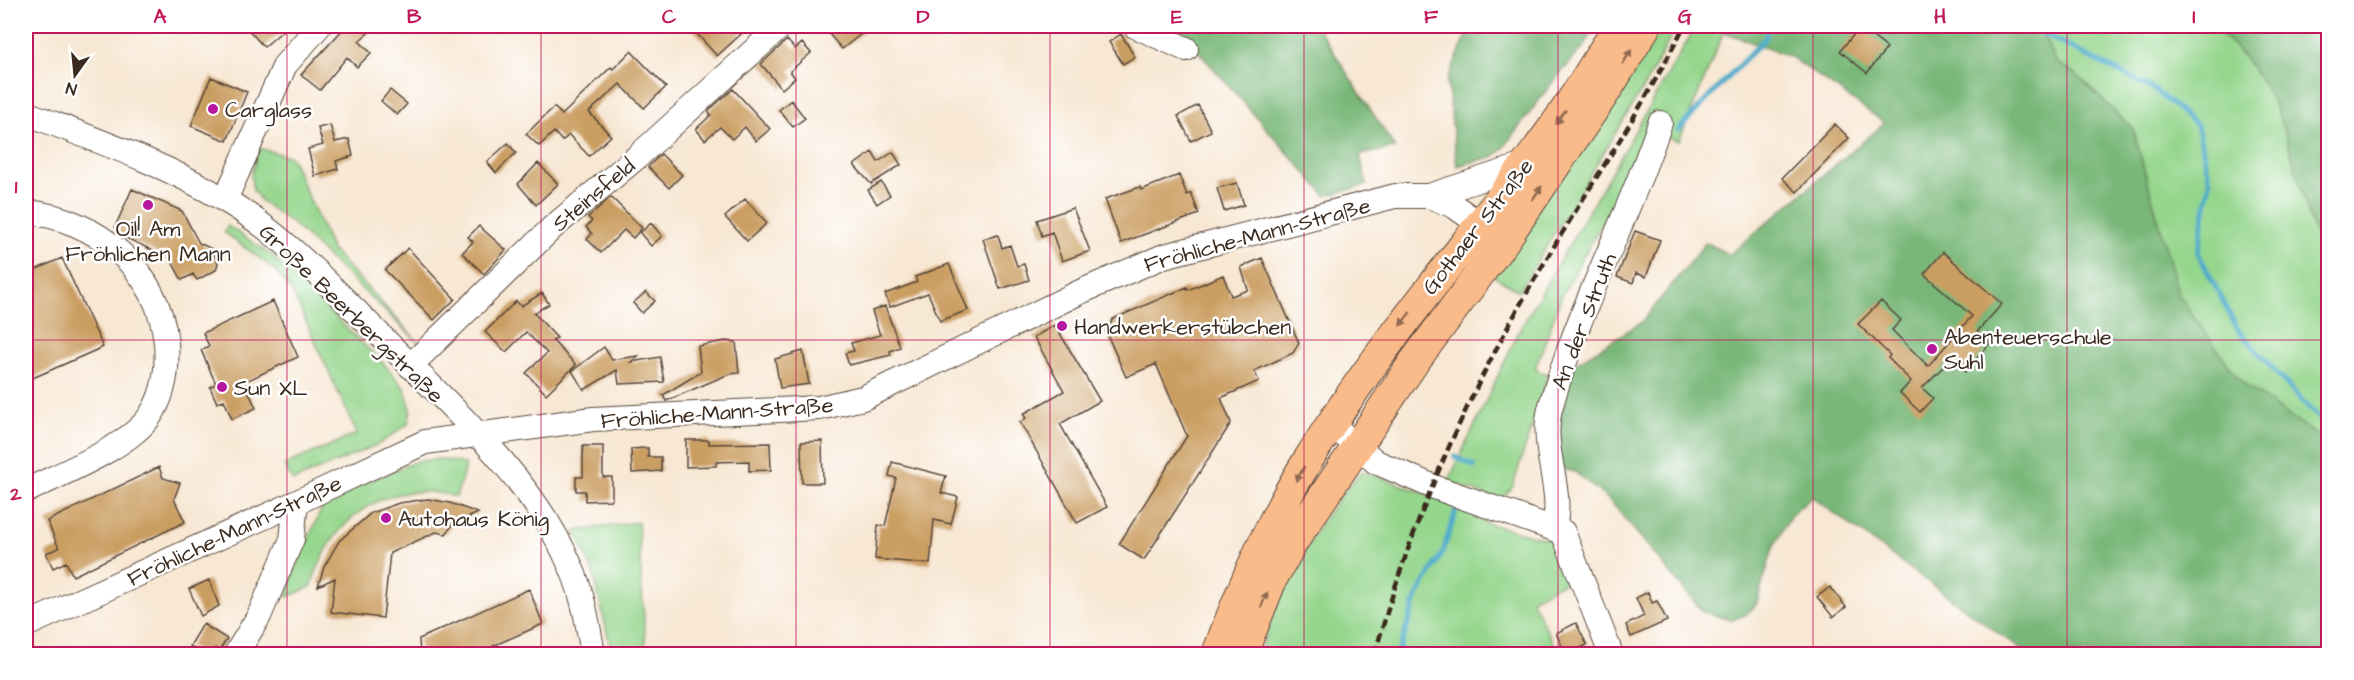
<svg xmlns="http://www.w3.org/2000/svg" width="2354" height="680" font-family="'Architects Daughter',sans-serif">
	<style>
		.green { fill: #95d68d; stroke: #688056; stroke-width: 1.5 }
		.forest { fill: #78b778; stroke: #5a704b; stroke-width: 1.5 }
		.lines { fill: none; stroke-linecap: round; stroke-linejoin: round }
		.stream { stroke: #4dabcb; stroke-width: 5 }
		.building { fill: #ca9d60 }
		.minor-casing { stroke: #574639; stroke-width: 26 }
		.major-casing { stroke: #574639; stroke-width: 32 }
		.minor { stroke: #fff; stroke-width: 24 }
		.major { stroke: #fabb8b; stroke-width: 30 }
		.rail { stroke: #3b2a1e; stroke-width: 4.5; stroke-dasharray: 9 4.5; stroke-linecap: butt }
		.oneway { fill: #916b4f }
		.grid { fill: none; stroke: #c2185b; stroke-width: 1.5; stroke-opacity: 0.55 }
		.poi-dot { fill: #b5179e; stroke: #fff; stroke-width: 2 }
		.labels { text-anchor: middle; stroke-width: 5; stroke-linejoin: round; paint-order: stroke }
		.poi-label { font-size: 22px; fill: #3b2a1e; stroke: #fff; text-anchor: start }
		.street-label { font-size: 22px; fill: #3b2a1e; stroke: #fff }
		.neatline { fill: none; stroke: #c2185b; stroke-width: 2 }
		.grid-label { font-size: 20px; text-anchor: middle; font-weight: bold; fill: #c2185b }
	</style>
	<rect width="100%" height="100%" fill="#fff"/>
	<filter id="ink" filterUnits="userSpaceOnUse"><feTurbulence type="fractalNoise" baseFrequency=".0167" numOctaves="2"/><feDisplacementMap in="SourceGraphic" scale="12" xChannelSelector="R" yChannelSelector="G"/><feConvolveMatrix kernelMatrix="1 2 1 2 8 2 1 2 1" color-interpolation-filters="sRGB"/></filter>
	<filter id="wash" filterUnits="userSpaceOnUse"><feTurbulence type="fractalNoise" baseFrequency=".008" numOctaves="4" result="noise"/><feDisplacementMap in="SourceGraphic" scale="24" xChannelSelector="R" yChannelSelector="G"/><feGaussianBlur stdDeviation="1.35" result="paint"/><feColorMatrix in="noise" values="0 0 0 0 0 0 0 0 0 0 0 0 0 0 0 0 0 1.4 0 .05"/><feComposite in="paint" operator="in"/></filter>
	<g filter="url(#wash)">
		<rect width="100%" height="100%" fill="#f7e7d3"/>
		<path class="green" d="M1659 26H1677L1645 85 1519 291 1493 276Z
			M1696 26H1726L1679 141 1652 133 1562 295 1535 369 1548 375 1513 486 1501 500 1448 482 1518 333Z
			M2038 26H2213C2242 51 2266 82 2280 119 2298 167 2305 218 2328 264V443L2241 382 2179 296 2133 129 2077 75 2057 63Z
			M259 148 291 157 332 250 421 345 293 224 261 201 253 190 251 175Z
			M228 226 270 254 385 365 405 389 411 409 408 424 379 444 293 481 284 465 357 434 293 293 274 269 224 232Z
			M439 459 466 464 456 497C384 477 331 519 311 587L287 597 290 580 326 499 417 461Z
			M1363 471 1471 510 1486 523 1557 542 1572 578 1531 599 1559 654H1259C1279 594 1317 516 1363 471Z
			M638 522 646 654H612L593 572 575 531Z"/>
		<path class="forest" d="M1176 26H1317L1395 148 1360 155 1367 185 1326 196Z
			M1471 26H1596L1583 48 1552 83 1502 150 1492 157 1457 166 1447 80Z
			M1726 26H2038L2057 63 2077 75 2133 129 2179 296 2241 382 2328 443V654H2027L1812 497 1791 515 1773 548 1756 605 1745 615 1732 620 1703 612 1611 502 1575 472 1558 468 1559 416 1573 365 1642 322 1706 242 1729 255 1885 123 1791 57 1724 32Z
			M2213 26H2328V264C2305 218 2298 167 2280 119 2266 82 2242 51 2213 26Z"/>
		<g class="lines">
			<path class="stream" d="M2028 26 2153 89 2197 125 2210 181 2198 253 2238 330 2310 410 2328 424
				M1678 130 1766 37 1767 26
				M1455 457 1474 466
				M1398 654 1417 596 1443 552 1457 507"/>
		</g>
		<g id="blocks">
			<path class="building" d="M245 26H288L264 47Z
				M346 26H376L359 41 371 53 357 67 347 57 320 90 301 75Z
				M690 26H750L717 56Z
				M822 26H871L842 49Z
				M1860 27 1887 48 1867 73 1840 51Z
				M1121 34 1135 57 1123 64 1109 42Z
				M787 40 795 49 802 43 811 53 790 71 795 78 782 89 761 64Z
				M631 51 666 87 644 108 620 84 589 112 611 136 589 156 569 135 562 141 554 132 539 146 526 134 554 107 562 115 611 67 613 69Z
				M211 77 247 92 227 141 191 126Z
				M733 89 770 129 756 141 745 127 732 139 720 127 705 140 696 129 711 115 708 111Z
				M390 90 407 104 397 115 381 101Z
				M791 100 805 118 793 127 779 110Z
				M1198 105 1211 131 1191 141 1178 116Z
				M1835 124 1849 138 1797 192 1782 178Z
				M330 125 335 142 349 139 353 156 336 161 338 169 315 176 308 149 323 145 318 128Z
				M508 143 516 153 496 173 487 162Z
				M872 152 878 162 893 152 901 165 871 184 854 165Z
				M661 154 682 175 669 188 648 167Z
				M538 163 558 184 536 205 518 184Z
				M1179 175 1187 195 1191 193 1199 214 1121 243 1105 199 1140 187 1141 190Z
				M881 182 890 195 877 204 868 190Z
				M1237 183 1244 205 1224 211 1217 188Z
				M132 189 182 211 199 243 212 249 218 263 216 270 197 280 193 274 182 280 166 251 160 254 124 237 115 227Z
				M611 197 642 228 633 238 624 230 601 253 587 239 592 234 586 227 592 221 588 217Z
				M745 199 767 223 747 241 725 217Z
				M1073 208 1090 251 1062 261 1052 232 1042 236 1037 220Z
				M651 223 662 236 651 246 640 233Z
				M479 226 506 250 484 274 462 253 473 242 468 237Z
				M1635 231 1660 240 1646 277 1636 273 1633 283 1617 277Z
				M998 235 1002 248 1010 245 1017 266 1024 264 1029 280 1000 289 983 239Z
				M408 248 455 299 434 320 385 270Z
				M1943 252 2002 304 1977 332 1990 343 1965 372 1950 360 1922 388 1933 398 1920 412 1900 393 1911 381 1888 358 1890 355 1858 324 1881 301 1901 320 1892 330 1928 366 1972 316 1924 274Z
				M62 258 103 347 26 381V274Z
				M1262 258 1299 343 1293 353 1254 371 1259 381 1221 398 1231 423 1144 560 1119 544 1187 436 1156 364 1126 377 1106 332 1113 319 1187 287 1188 290 1223 275 1231 296 1248 290 1241 267Z
				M949 264 968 310 940 321 928 293 890 307 885 294 917 282 915 277Z
				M646 292 655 301 642 313 633 303Z
				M542 293 549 304 534 313 557 338 552 340 576 365 546 394 526 373 547 353 526 332 506 352 485 332 516 301 521 306Z
				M273 301 298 357 244 382 256 408 232 419 224 400 217 403 210 387 216 384 201 350 209 346 203 333Z
				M885 306 900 347 890 351 891 355 849 365 845 353 854 351 851 343 880 335 872 311Z
				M1055 325 1100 401 1060 424 1107 507 1077 523 1020 422 1026 418 1023 414 1064 391 1034 337Z
				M725 341 736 342 739 373 729 374 666 401 663 395 701 372 698 346Z
				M604 347 612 360 638 356 631 362 660 357 664 382 619 384 617 370 584 390 572 371Z
				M803 351 809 384 780 388 775 359Z
				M686 440H709V444L770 443 771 470 749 471V461L716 462V466L686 467Z
				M822 441 823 483H802L801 442Z
				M583 446H603V477H612V500L585 501V491H576V477H583Z
				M645 448H648V457H661V471L632 473 631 449Z
				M892 462 946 476 941 493 958 497 951 524 934 520 930 564 875 559 878 525 885 526 896 478 889 476Z
				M159 467 163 478 180 483 174 499 185 522 73 576 66 562 53 568 46 553 59 548 47 521Z
				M428 499 450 503 478 513 453 524 446 534 436 532 390 553 383 618 331 612 335 578 318 586 324 567 339 541 371 513 399 503Z
				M209 580 219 606 201 616 189 589Z
				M1830 587 1846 607 1833 617 1817 597Z
				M529 589 543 624 493 646 494 654H420L419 639Z
				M1648 592 1652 603 1657 601 1667 621 1631 637 1626 625 1644 616 1636 598Z
				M1576 623 1587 645 1566 654 1556 633Z
				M203 624 227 639 219 651 215 648 211 654H203L190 646Z"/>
		</g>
	</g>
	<g filter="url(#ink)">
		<use href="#blocks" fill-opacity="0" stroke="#574639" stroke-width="1.5"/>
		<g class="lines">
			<g class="minor-casing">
				<path id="minor" d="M1135 26 1186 49
					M26 113C93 139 163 163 225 200 286 236 335 291 385 340 450 406 534 480 571 567 583 594 588 625 593 654
					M1429 196 1524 165
					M225 200 285 65 319 26
					M26 212C96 218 159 270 166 343 168 369 165 394 150 416 129 447 60 474 26 491
					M410 366 552 228 637 157 781 26
					M1331 424 1376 462 1434 487 1563 532 1611 654
					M1554 527C1564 490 1540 449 1550 409 1577 310 1628 220 1660 123
					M26 625 293 504 425 442 593 419 819 408 863 398 1080 292 1164 256 1395 196H1429L1454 206 1494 234
					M236 654 259 616 292 539 296 503"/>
			</g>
			<g class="major-casing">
				<path id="major" d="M1217 654C1241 589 1268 525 1305 465 1377 347 1469 244 1550 132 1575 98 1596 61 1619 26
					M1242 654 1272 579 1294 540 1414 362 1504 241 1608 88 1646 26"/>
			</g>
			<use href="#minor" class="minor"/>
			<use href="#major" class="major"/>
			<path class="rail" d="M1375 654C1409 529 1463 404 1528 291 1578 202 1639 117 1684 26"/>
		</g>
		<defs><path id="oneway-solid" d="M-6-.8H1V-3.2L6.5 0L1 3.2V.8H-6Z" transform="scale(1.5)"/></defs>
		<g class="oneway">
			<use href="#oneway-solid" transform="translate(1627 57) rotate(-59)"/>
			<use href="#oneway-solid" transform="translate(1561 117) rotate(125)"/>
			<use href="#oneway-solid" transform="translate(1537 193) rotate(-56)"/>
			<use href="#oneway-solid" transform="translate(1405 319) rotate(128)"/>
			<use href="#oneway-solid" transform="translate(1300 474) rotate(120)"/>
			<use href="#oneway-solid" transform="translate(1264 600) rotate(-68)"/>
		</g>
	</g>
	<path class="grid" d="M287 26V654M541 26V654M796 26V654M1050 26V654M1304 26V654M1558 26V654M1813 26V654M2067 26V654M26 340H2328"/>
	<g class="poi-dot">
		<circle cx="213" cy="109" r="6"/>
		<circle cx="148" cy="205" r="6"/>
		<circle cx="1062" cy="326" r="6"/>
		<circle cx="1932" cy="349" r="6"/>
		<circle cx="222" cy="387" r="6"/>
		<circle cx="386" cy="518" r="6"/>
	</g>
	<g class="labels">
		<g class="poi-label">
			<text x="225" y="117">Carglass</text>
			<text x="148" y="236" text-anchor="middle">Oil! Am<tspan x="148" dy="25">Fröhlichen Mann</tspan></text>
			<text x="1074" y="334">Handwerkerstübchen</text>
			<text x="1944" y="344">Abenteuerschule<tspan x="1944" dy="25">Suhl</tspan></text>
			<text x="234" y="395">Sun XL</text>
			<text x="398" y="526">Autohaus König</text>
		</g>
		<g class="street-label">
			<text transform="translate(593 194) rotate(-40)" y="8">Steinsfeld</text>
			<text transform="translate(1477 226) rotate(-52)" y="8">Gothaer Straße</text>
			<text transform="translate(1257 234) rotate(-15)" y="8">Fröhliche-Mann-Straße</text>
			<text transform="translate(352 313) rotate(44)" y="8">Große Beerbergstraße</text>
			<text transform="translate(1583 321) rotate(-69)" y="8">An der Struth</text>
			<text transform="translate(717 412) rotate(-4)" y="8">Fröhliche-Mann-Straße</text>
			<text transform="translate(234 530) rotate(-25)" y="8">Fröhliche-Mann-Straße</text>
		</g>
	</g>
	<rect width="2354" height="680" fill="none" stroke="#fff" stroke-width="66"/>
	<g transform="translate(75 75) rotate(195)" stroke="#ffffff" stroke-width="4.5" paint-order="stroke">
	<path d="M0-4.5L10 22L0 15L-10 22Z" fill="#3b2a1e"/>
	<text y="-9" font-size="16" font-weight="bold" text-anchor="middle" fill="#3b2a1e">N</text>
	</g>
	<rect x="33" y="33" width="2288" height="614" class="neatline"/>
	<g class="grid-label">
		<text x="160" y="23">A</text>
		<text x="414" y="23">B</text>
		<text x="669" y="23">C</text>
		<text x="923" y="23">D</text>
		<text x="1177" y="23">E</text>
		<text x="1431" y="23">F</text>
		<text x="1685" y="23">G</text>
		<text x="1940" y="23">H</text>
		<text x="2194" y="23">I</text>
		<text x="16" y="193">1</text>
		<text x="16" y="500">2</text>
	</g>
</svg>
